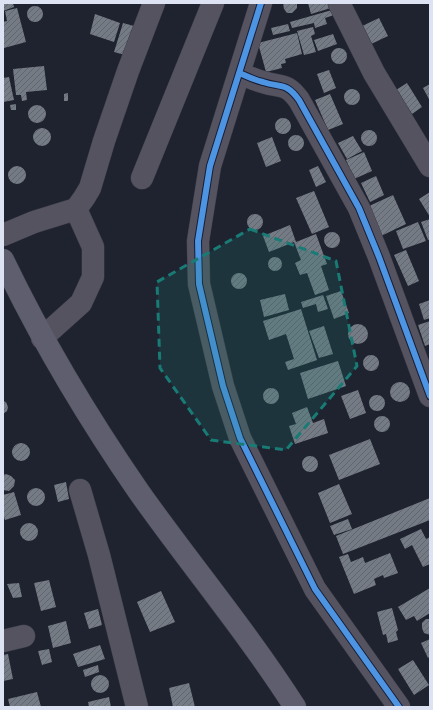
<svg xmlns="http://www.w3.org/2000/svg" width="433" height="710" font-family="'Noto Sans',sans-serif">
	<style>
		.building { fill: url(#building-hatch) }
		.lines { fill: none; stroke-linecap: round; stroke-linejoin: round }
		.minor-casing { stroke: #3b3e49; stroke-width: 23 }
		.major-casing { stroke: #3b3e49; stroke-width: 23 }
		.minor { stroke: #555360; stroke-width: 22 }
		.major { stroke: #5f5e6e; stroke-width: 22 }
		.cycleway-casing { stroke: #181e36; stroke-width: 8 }
		.cycleway { stroke: #4d94e3; stroke-width: 6 }
		.marked { fill: #197b75; fill-opacity: 0.2; stroke: #197b75; stroke-width: 3; stroke-dasharray: 8 5; stroke-linejoin: round }
	</style>
	<defs>
		<pattern id="building-hatch" width="6" height="6" patternUnits="userSpaceOnUse"><rect width="6" height="6" fill="#757b85"/><path d="M-1 1l2-2M0 6l6-6M5 7l2-2" fill="none" stroke="#61656d"/></pattern>
	</defs>
	<rect width="100%" height="100%" fill="#1f222f"/>
	<path class="building" d="M3 3H13L14 7 3 11Z
		M283 3H297V8L292 13H287L284 9Z
		M308 3H330L331 8 311 14Z
		M27 14a8 8 0 1 1 16 0a8 8 0 1 1-16 0Z
		M17 8 26 42 4 48 3 22 7 21 5 11Z
		M332 10 334 15 325 18 327 24 315 28 314 23 292 28 290 22Z
		M95 14 120 23 114 42 90 34Z
		M379 18 388 36 369 45 360 27Z
		M123 23 134 26 125 55 114 52Z
		M288 24 290 31 273 35 271 28Z
		M313 27 315 34 311 36 316 52 304 55 297 31Z
		M297 33 302 54 285 59 286 63 281 64 282 68 266 72 258 43Z
		M333 34 337 44 318 51 314 40Z
		M331 56a8 8 0 1 1 16 0a8 8 0 1 1-16 0Z
		M44 66 47 90 26 92 27 100 22 101 21 95H16L13 69Z
		M329 70 336 88 324 93 317 74Z
		M9 77 14 100 3 102V78Z
		M407 83 422 107 412 114 396 90Z
		M430 84V101L423 88Z
		M344 97a8 8 0 1 1 16 0a8 8 0 1 1-16 0Z
		M68 93V101H64V94Z
		M330 94 343 124 328 130 315 100Z
		M16 104V110H11L10 105Z
		M28 114a9 9 0 1 1 18 0a9 9 0 1 1-18 0Z
		M275 126a8 8 0 1 1 16 0a8 8 0 1 1-16 0Z
		M33 137a9 9 0 1 1 18 0a9 9 0 1 1-18 0Z
		M361 138a8 8 0 1 1 16 0a8 8 0 1 1-16 0Z
		M288 143a8 8 0 1 1 16 0a8 8 0 1 1-16 0Z
		M353 136 362 151 347 159 338 143Z
		M272 137 281 161 266 167 257 143Z
		M364 152 372 171 354 179 346 160Z
		M8 175a9 9 0 1 1 18 0a9 9 0 1 1-18 0Z
		M318 166 326 182 316 187 309 170Z
		M376 176 384 195 370 202 361 183Z
		M314 191 329 227 312 234 296 198Z
		M430 192V217L419 199Z
		M393 195 406 224 381 236 367 207Z
		M247 222a8 8 0 1 1 16 0a8 8 0 1 1-16 0Z
		M430 219V239L428 240 421 222Z
		M418 222 426 241 403 249 396 231Z
		M290 225 296 242 316 234 327 264 321 266 329 290 315 295 307 273 300 275 295 263 301 260 294 242 269 252 263 236Z
		M324 240a8 8 0 1 1 16 0a8 8 0 1 1-16 0Z
		M406 250 419 281 408 286 394 255Z
		M268 264a7 7 0 1 1 14 0a7 7 0 1 1-14 0Z
		M231 281a8 8 0 1 1 16 0a8 8 0 1 1-16 0Z
		M341 291 349 313 334 319 326 296Z
		M285 294 289 310 264 317 260 300Z
		M323 295 328 309 318 312 316 304 303 308 301 302Z
		M430 300V318L424 320 419 304Z
		M301 309 317 360 288 370 285 362 294 359 286 334 269 340 263 321Z
		M430 321V344L425 346 418 325Z
		M348 334a10 10 0 1 1 20 0a10 10 0 1 1-20 0Z
		M324 326 333 354 319 358 309 331Z
		M363 363a8 8 0 1 1 16 0a8 8 0 1 1-16 0Z
		M338 361 346 386 308 399 300 373Z
		M390 392a10 10 0 1 1 20 0a10 10 0 1 1-20 0Z
		M263 396a8 8 0 1 1 16 0a8 8 0 1 1-16 0Z
		M358 390 366 413 350 419 341 396Z
		M369 403a8 8 0 1 1 16 0a8 8 0 1 1-16 0Z
		M3 401 6 402 8 407 7 411 3 414Z
		M307 407 313 423 324 419 328 433 295 444 289 426 296 424 292 413Z
		M374 424a8 8 0 1 1 16 0a8 8 0 1 1-16 0Z
		M370 439 380 464 339 480 329 455Z
		M12 452a9 9 0 1 1 18 0a9 9 0 1 1-18 0Z
		M302 464a8 8 0 1 1 16 0a8 8 0 1 1-16 0Z
		M6 474 11 476 15 480 14 486 9 491 3 490V475Z
		M66 482 69 499 58 502 54 485Z
		M339 484 352 514 330 523 318 493Z
		M27 497a9 9 0 1 1 18 0a9 9 0 1 1-18 0Z
		M14 492 21 515 5 520 3 515V495Z
		M430 498V520L343 554 336 536Z
		M348 519 352 529 334 535 330 526Z
		M20 532a9 9 0 1 1 18 0a9 9 0 1 1-18 0Z
		M421 529 426 539 430 537V564L423 567 412 545 405 549 400 539Z
		M390 553 398 573 384 578 383 575 374 579 376 585 354 594 339 557 348 554 351 562 363 557 365 563Z
		M49 580 56 607 41 611 34 583Z
		M19 583 22 597 13 598 7 584Z
		M430 588V613L417 621 414 616 406 620 398 607Z
		M161 591 175 622 150 632 137 602Z
		M392 608 398 630 396 632 398 640 388 643 386 634 383 635 377 612Z
		M98 609 102 625 89 629 84 613Z
		M426 619H430V635L424 633 422 628V623Z
		M66 621 71 643 53 648 48 626Z
		M430 639V657L428 658 421 643Z
		M100 645 105 659 78 667 73 654Z
		M49 649 52 662 42 665 38 651Z
		M8 654 13 679 3 681V655Z
		M413 660 429 685 414 695 398 669Z
		M98 665 99 672 85 677 83 670Z
		M91 684a9 9 0 1 1 18 0a9 9 0 1 1-18 0Z
		M189 683 195 707H173L169 688Z
		M37 692 41 707H10L8 699Z
		M109 697 111 707H89L88 702Z"/>
	<g class="lines">
		<g class="minor-casing">
			<path id="minor" d="M261 3 210 166 198 241 199 284 223 386 240 438 315 589 399 707
				M339 3 374 73 430 166
				M239 73C247 76 254 80 263 82 281 88 286 82 299 100L359 208 379 257 430 396
				M142 178 213 3
				M3 235 34 222 76 209 84 198 90 188 104 141 128 71 154 3
				M42 338 81 303 93 277V247L76 209
				M80 490 99 555 137 707
				M3 641 24 636"/>
		</g>
		<g class="major-casing">
			<path id="major" d="M3 260C42 341 88 418 139 492 190 564 247 632 295 707"/>
		</g>
		<use href="#minor" class="minor"/>
		<use href="#major" class="major"/>
		<g class="cycleway-casing">
			<path id="cycleway" d="M261 3 210 166 198 241 199 284 223 386 240 438 315 589 399 707
				M239 73C247 76 254 80 263 82 281 88 286 82 299 100L359 208 379 257 430 396"/>
		</g>
		<use href="#cycleway" class="cycleway"/>
	</g>
	<path class="marked" d="M250 229 336 261 357 366 286 450 211 440 160 368 157 282Z"/>
	<rect width="433" height="710" fill="none" stroke="#dde3f3" stroke-width="8"/>
</svg>
